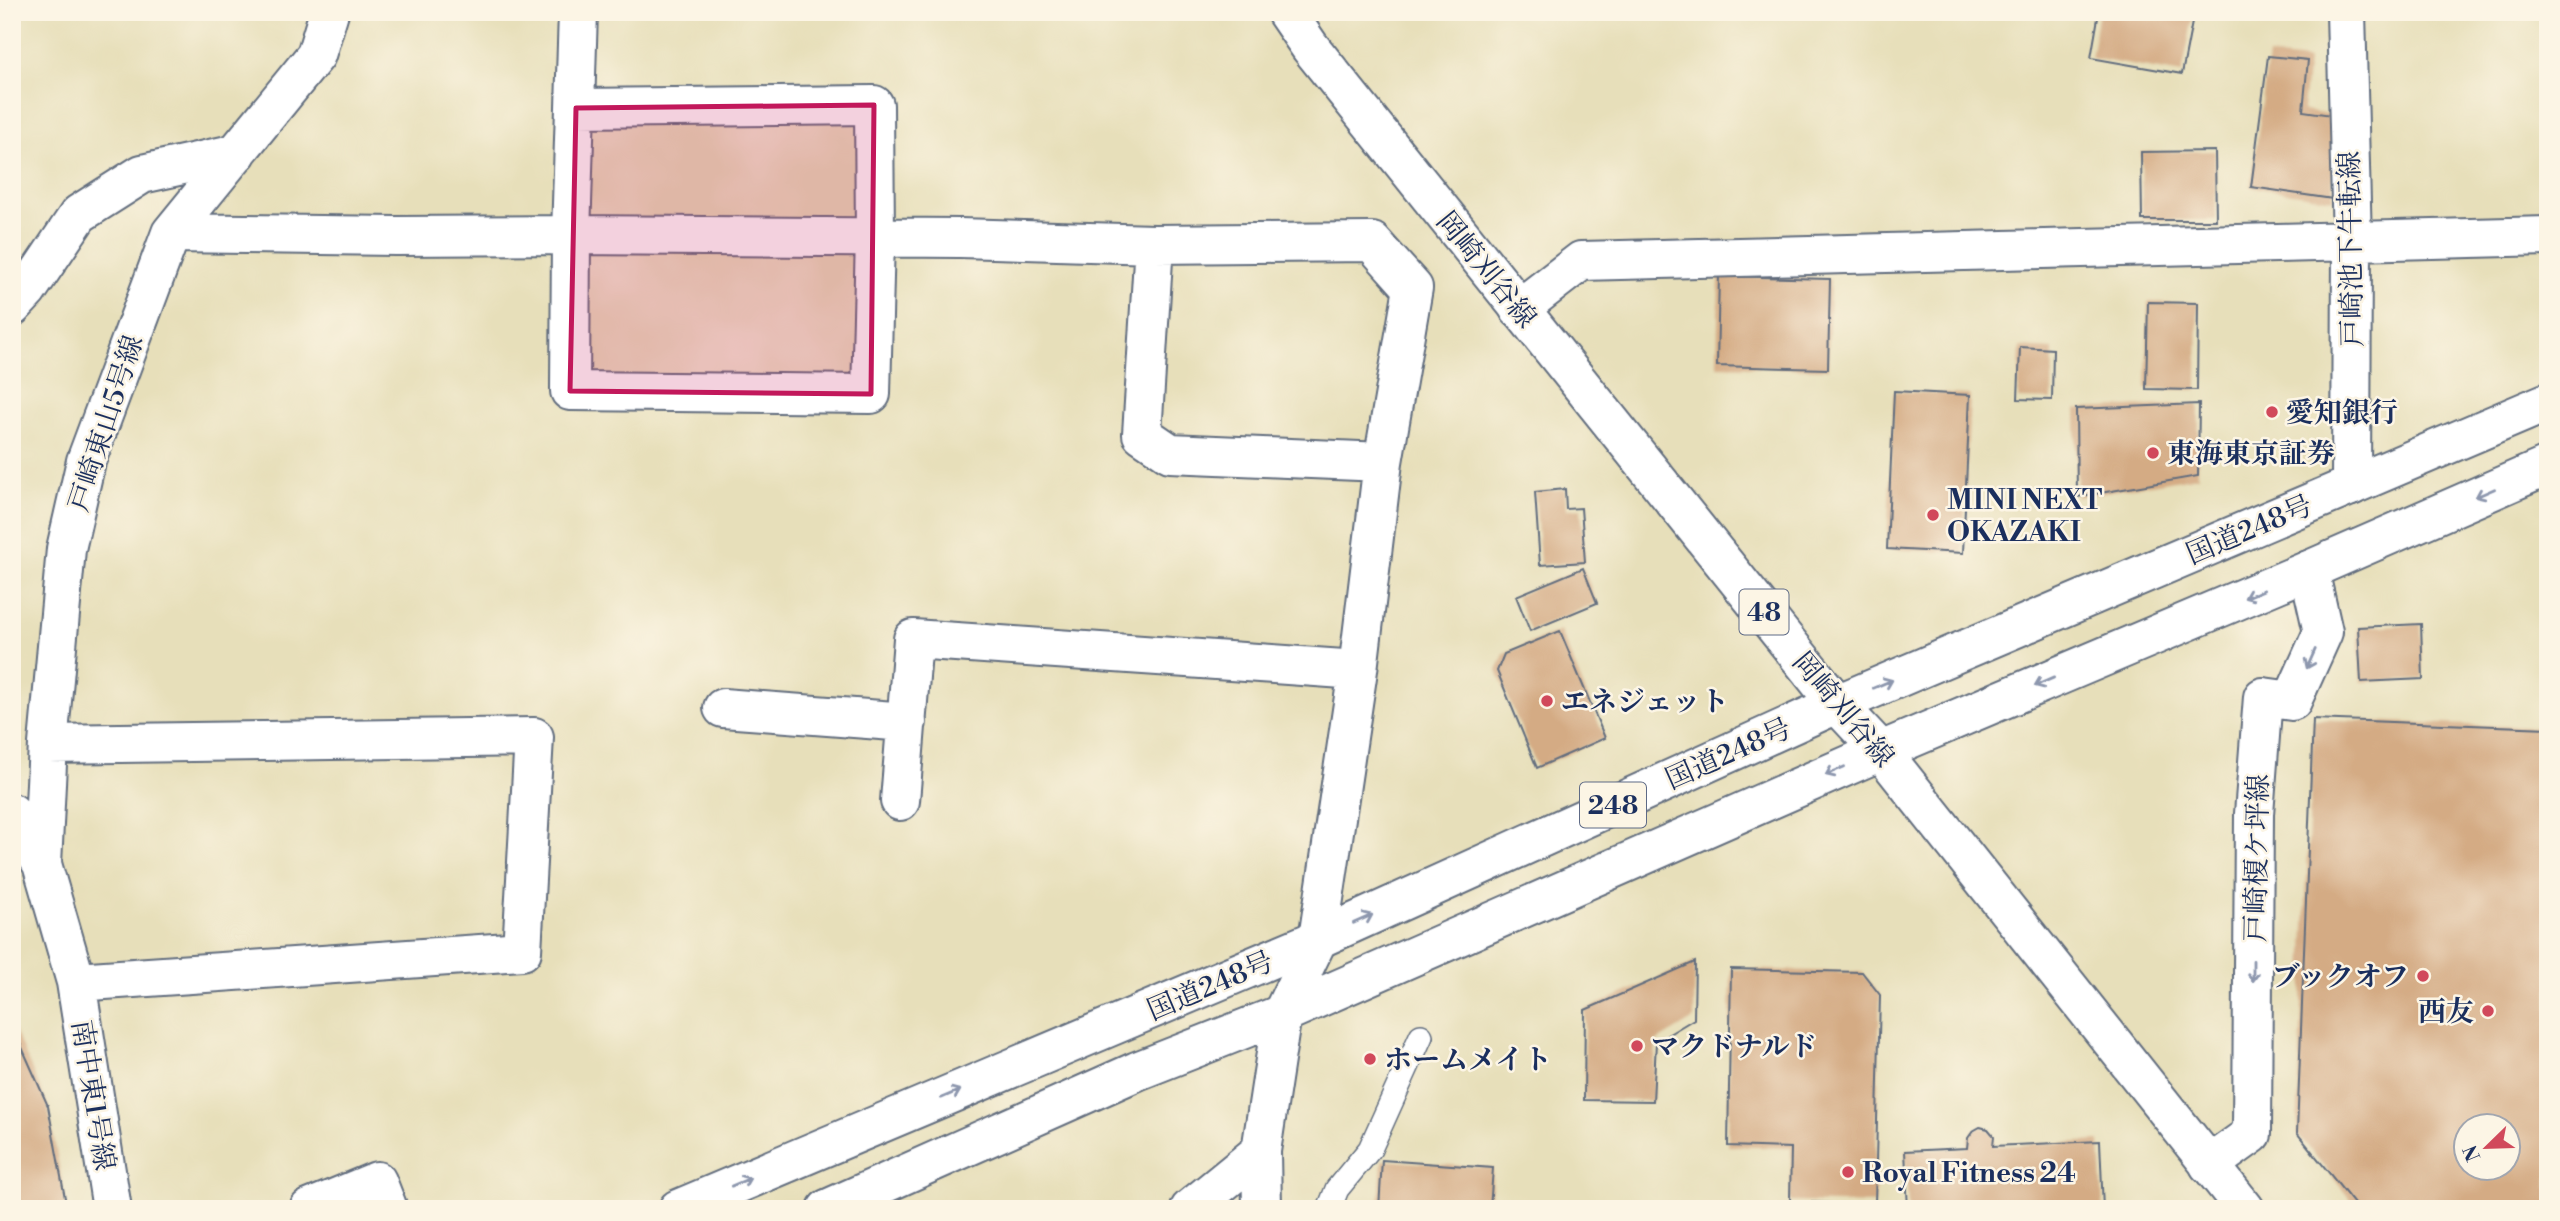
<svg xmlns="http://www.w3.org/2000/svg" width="2560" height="1221" font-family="'Libre Bodoni','Noto Serif JP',serif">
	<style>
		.building { fill: #d4ab84; fill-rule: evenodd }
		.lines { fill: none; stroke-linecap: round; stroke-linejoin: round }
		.lane-casing { stroke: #626d7e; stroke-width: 26 }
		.street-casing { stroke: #626d7e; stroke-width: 42 }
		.primary-casing { stroke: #626d7e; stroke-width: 42 }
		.highway-casing { stroke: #626d7e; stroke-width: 42 }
		.lane { stroke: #fff; stroke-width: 23 }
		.street { stroke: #fff; stroke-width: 38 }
		.primary { stroke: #fff; stroke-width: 38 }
		.highway { stroke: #fff; stroke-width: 38 }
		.oneway { stroke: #8d97ae }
		.marked { fill: #c2185b; fill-opacity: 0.2; stroke: #c2185b; stroke-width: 5; stroke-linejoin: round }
		.poi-dot { fill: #d1495b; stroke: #fcf5e5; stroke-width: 2.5 }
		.labels { text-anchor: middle; stroke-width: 5; stroke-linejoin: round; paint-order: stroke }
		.shield { fill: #fcf5e5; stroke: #5e6a86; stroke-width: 2 }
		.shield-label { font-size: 26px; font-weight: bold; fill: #1b2f5e }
		.street-label { font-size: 28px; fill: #1b2f5e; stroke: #fcf5e5 }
		.poi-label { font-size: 28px; font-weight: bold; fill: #1b2f5e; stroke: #fcf5e5; text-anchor: start }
	</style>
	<rect width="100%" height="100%" fill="#fcf5e5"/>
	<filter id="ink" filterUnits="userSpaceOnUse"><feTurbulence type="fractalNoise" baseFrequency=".0143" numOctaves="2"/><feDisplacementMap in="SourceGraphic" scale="14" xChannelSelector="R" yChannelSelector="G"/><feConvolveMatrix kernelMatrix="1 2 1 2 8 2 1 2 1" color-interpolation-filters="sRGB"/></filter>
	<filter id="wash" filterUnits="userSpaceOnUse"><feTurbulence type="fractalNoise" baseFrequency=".00686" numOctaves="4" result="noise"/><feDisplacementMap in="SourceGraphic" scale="28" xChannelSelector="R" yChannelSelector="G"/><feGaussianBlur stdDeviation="1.57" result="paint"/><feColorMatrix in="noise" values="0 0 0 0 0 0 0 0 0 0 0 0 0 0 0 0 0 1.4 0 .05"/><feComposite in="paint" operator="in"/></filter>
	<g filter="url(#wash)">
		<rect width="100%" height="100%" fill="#e7dfba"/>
		<g id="blocks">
			<path class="building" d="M2099 12H2194L2182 74 2091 58Z
				M2268 56 2308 60 2303 111 2332 115 2333 199 2251 187Z
				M2215 151 2216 220H2142L2141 152Z
				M1719 276 1830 279 1828 369 1717 366Z
				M2148 302 2198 303 2197 390 2146 389Z
				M2020 347 2053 349 2052 400 2018 399Z
				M1894 391 1970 395 1963 553 1887 549Z
				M2199 404 2198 476 2077 497 2076 409Z
				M1565 489 1566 509 1581 508 1585 562 1540 565 1535 492Z
				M1583 568 1597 603 1530 631 1516 596Z
				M2421 624 2423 679 2361 682 2358 627Z
				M1560 631 1605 738 1537 768 1497 671 1504 654Z
				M2313 719 2548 728V1209H2358L2297 1133ZM2466 1126H2508V1168H2466Z
				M1695 962 1694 1019 1656 1042 1653 1101 1584 1100 1585 1010Z
				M1731 969 1862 972 1880 995 1875 1204 1790 1202 1791 1148 1728 1146Z
				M12 1025 48 1106 67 1209H12Z
				M1980 1127 1988 1129 1994 1136 1993 1146 2100 1141 2103 1209H1908L1905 1151 1967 1148 1968 1138 1973 1131Z
				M1382 1160 1493 1168 1490 1209H1379Z"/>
		</g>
	</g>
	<g filter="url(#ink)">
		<use href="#blocks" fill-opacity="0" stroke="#626d7e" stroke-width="2"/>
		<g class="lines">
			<g class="lane-casing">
				<path id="lane" d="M1329 1209 1337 1189 1370 1149 1421 1036"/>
			</g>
			<g class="street-casing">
				<path id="street" d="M2346 12 2352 242 2351 486
					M576 108 874 105 875 238 871 394 570 391 571 235 578 12
					M171 233 396 236 571 235 960 238 1154 244 1372 242 1413 288 1383 462 1358 670 1318 939 1282 1014 1261 1151 1262 1209
					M1154 244 1142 434 1170 453 1383 462
					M12 307 27 291 79 214 142 174 237 153
					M1519 309 1581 261 2548 236
					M723 708 907 722
					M48 744 534 737 522 951 76 982
					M900 801 913 639 1358 670
					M12 813 42 864
					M2209 1165 2252 1134 2254 814 2263 697 2292 701 2323 632 2309 570
					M112 1209 76 982 42 864 48 744 66 549 86 461 171 233 316 55 329 12
					M309 1209 377 1181 388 1209
					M1190 1209 1261 1151"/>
			</g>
			<g class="primary-casing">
				<path id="primary" d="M1286 12 1310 47 1837 704 1881 751 2245 1209"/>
			</g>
			<g class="highway-casing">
				<path id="highway" d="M678 1209 1318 939 1837 704 2548 402
					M827 1209 1137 1071 1282 1014 1881 751 2309 570 2548 466"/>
			</g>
			<use href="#lane" class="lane"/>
			<use href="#street" class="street"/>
			<use href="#primary" class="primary"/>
			<use href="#highway" class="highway"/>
		</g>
		<defs><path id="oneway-shaft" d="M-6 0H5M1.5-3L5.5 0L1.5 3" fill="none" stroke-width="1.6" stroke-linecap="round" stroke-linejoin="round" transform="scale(1.75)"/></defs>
		<g class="oneway">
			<use href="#oneway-shaft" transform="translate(2485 493) rotate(156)"/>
			<use href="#oneway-shaft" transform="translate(2254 594) rotate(157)"/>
			<use href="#oneway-shaft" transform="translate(2311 659) rotate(114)"/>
			<use href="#oneway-shaft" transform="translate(2044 682) rotate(157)"/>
			<use href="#oneway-shaft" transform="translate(1883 684) rotate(-23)"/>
			<use href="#oneway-shaft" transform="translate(1835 771) rotate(156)"/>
			<use href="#oneway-shaft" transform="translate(1363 919) rotate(-24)"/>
			<use href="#oneway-shaft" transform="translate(2253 971) rotate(90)"/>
			<use href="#oneway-shaft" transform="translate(951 1094) rotate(-23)"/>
			<use href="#oneway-shaft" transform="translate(741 1182) rotate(-23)"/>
		</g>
	</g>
	<path class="marked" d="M874 105 871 394 570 391 576 108Z"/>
	<g class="poi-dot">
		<circle cx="2272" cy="412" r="7"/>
		<circle cx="2153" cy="453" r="7"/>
		<circle cx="1933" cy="515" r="7"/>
		<circle cx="1547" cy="701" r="7"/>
		<circle cx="2423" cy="976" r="7"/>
		<circle cx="2488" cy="1011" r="7"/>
		<circle cx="1637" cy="1046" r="7"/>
		<circle cx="1370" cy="1059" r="7"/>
		<circle cx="1848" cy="1172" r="7"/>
	</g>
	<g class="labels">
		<g class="shield">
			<rect x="1739.5" y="589.5" width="49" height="45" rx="5"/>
			<rect x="1580" y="782.5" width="66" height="45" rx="5"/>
		</g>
		<g class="shield-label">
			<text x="1764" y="621">48</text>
			<text x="1613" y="814">248</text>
		</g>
		<g class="street-label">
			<text transform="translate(2350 249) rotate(-91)" y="10">戸崎池下牛転線</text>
			<text transform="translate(1487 269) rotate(51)" y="10">岡崎刈谷線</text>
			<text transform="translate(105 423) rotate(-72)" y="10">戸崎東山5号線</text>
			<text transform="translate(2249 529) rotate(-23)" y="10">国道248号</text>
			<text transform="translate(1844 709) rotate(50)" y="10">岡崎刈谷線</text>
			<text transform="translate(1728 753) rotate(-24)" y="10">国道248号</text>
			<text transform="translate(2256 858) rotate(-89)" y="10">戸崎榎ケ坪線</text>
			<text transform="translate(1210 985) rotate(-23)" y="10">国道248号</text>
			<text transform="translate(94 1095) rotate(81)" y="10">南中東1号線</text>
		</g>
		<g class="poi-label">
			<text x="2286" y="422">愛知銀行</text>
			<text x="2167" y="463">東海東京証券</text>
			<text x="1947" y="509">MINI NEXT<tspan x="1947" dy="32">OKAZAKI</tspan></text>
			<text x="1561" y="711">エネジェット</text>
			<text x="2409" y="986" text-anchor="end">ブックオフ</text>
			<text x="2474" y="1021" text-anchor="end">西友</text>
			<text x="1651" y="1056">マクドナルド</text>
			<text x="1384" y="1069">ホームメイト</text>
			<text x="1862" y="1182">Royal Fitness 24</text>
		</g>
	</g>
	<rect width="2560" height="1221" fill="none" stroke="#fcf5e5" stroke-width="42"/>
	<g transform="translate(2487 1147) rotate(247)"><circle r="33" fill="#fcf5e5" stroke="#a2a6af" stroke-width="2"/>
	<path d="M0-5L12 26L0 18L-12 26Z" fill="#d1495b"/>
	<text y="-10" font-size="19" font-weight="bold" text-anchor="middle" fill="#1b2f5e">N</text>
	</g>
</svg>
